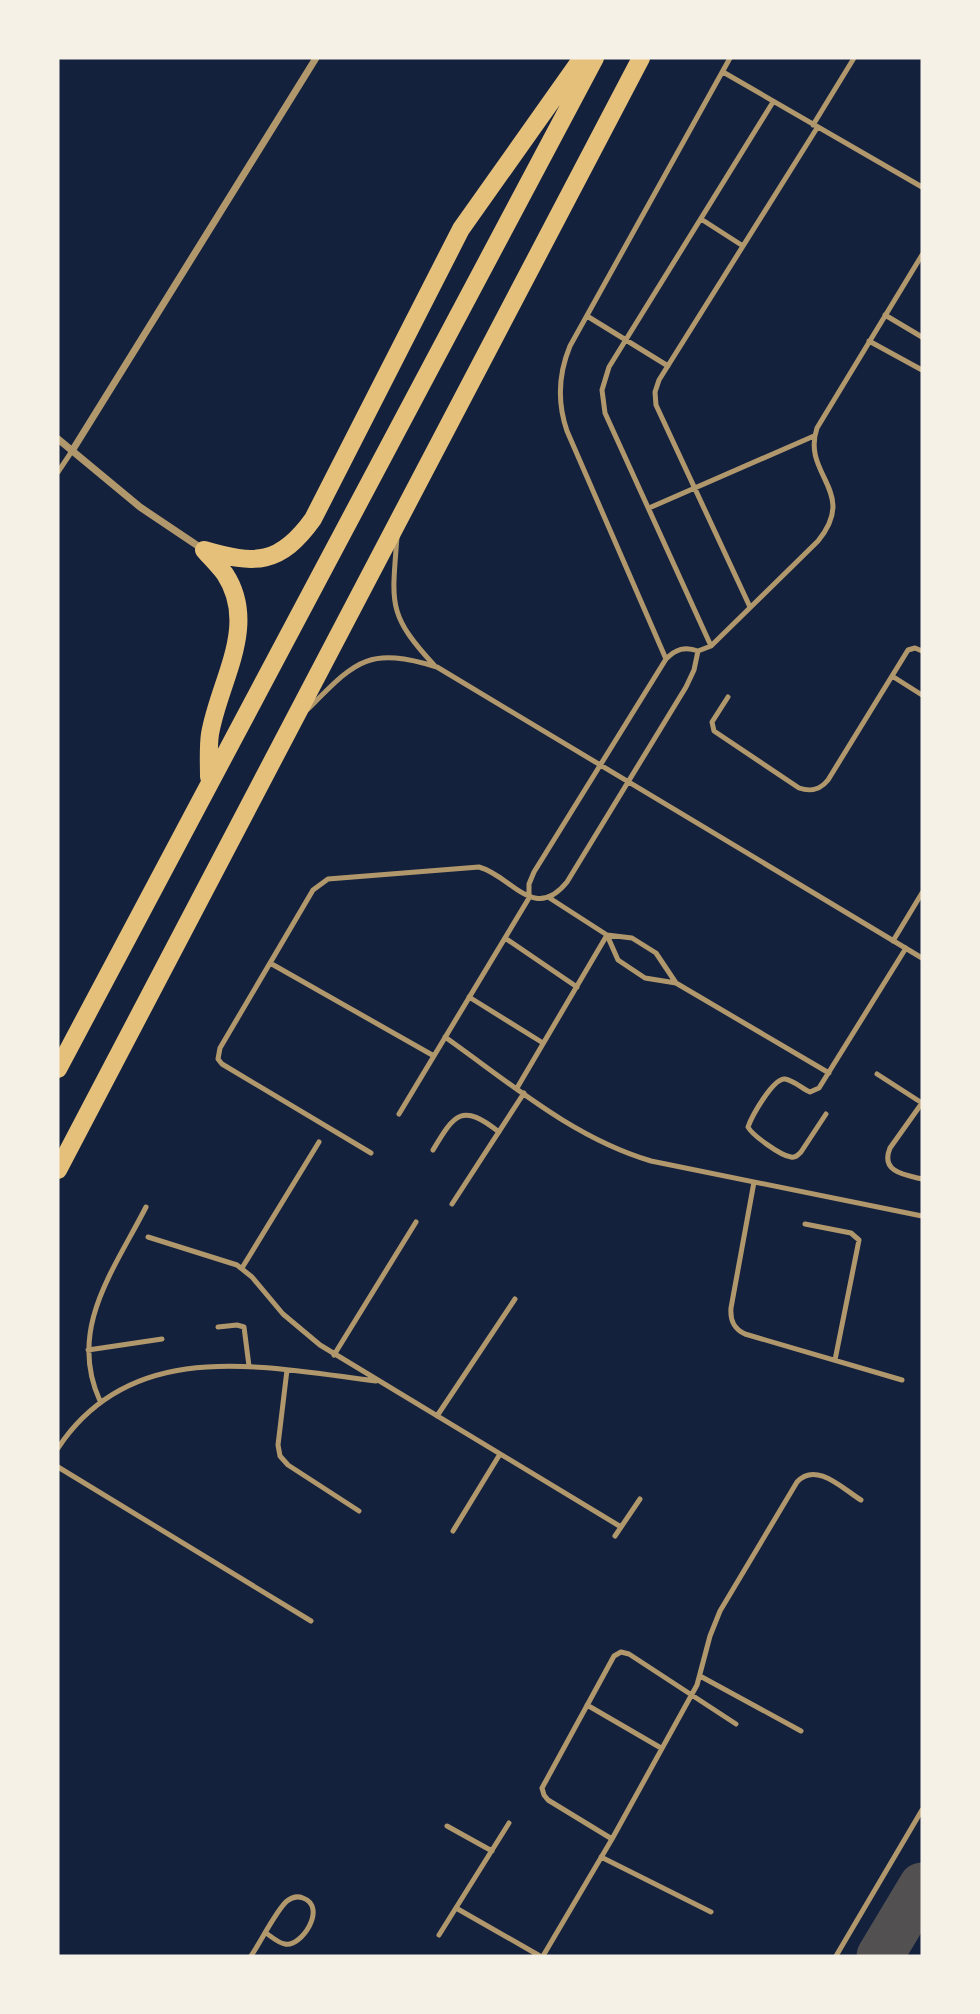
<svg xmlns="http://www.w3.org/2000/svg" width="980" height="2014" font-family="Karla,sans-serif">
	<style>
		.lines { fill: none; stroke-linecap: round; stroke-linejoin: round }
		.taxiway { stroke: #525050; stroke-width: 47 }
		.service { stroke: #b1986c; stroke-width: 5 }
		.minor { stroke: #b1986c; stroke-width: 7 }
		.trunk { stroke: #e5c07b; stroke-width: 18 }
	</style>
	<rect width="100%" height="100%" fill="#14213d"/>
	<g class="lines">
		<path class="taxiway" d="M880 1956 922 1886"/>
		<path class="service" d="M723 72 922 187
			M813 125 854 58
			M701 219 743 246
			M885 315 922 337
			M587 316 668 366
			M869 341 922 370
			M58 472 72 451
			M649 508 814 436
			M397 537C392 604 387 614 434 665
			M750 607 656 405 655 392 659 380 817 128
			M711 646 605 413 602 390 609 367 773 102
			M666 659 567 431C557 402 558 375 570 346L730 58
			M892 676 922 695
			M728 697 712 722 714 731 799 788C811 792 820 790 828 780L908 650 915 648 922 651
			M308 709C356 661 367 646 437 667L922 958
			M548 897 607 935 632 938 656 953 676 983
			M607 935 618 960 645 978 676 983 829 1073
			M505 938 577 987
			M893 941 922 893
			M270 963 434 1056
			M469 997 543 1043
			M445 1037C510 1083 573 1138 651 1161L922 1216
			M877 1074 922 1103
			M517 1088 607 935
			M922 1103 890 1148C880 1172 905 1175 922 1179
			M399 1114 529 898V884L534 872 666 659C676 649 685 646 698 651L711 646 818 541C859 491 801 475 817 428L922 255
			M826 1114 801 1152C798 1155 796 1158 791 1157 781 1156 752 1135 748 1127 752 1116 773 1078 785 1079 793 1080 803 1089 810 1092L819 1088 906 948
			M433 1150C455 1113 462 1103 499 1132
			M371 1153 222 1064 218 1059 220 1048 313 890 328 879 479 867C512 876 534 923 567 882L686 687 694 670 698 651
			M754 1182 731 1308C730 1321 734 1329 745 1334L902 1380
			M452 1204 524 1093
			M805 1224 851 1233 859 1240 835 1360
			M148 1237 237 1265 252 1277 283 1314 320 1345 621 1527
			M242 1268 319 1142
			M218 1327 237 1325 244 1327 249 1366
			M88 1350 162 1339
			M334 1355 416 1222
			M287 1370 278 1445 280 1456 288 1465 359 1511
			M100 1401C67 1329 114 1270 146 1207
			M437 1416 515 1299
			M58 1448C132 1336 263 1367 376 1381
			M58 1467 311 1621
			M453 1531 500 1454
			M615 1536 640 1499
			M700 1676 801 1731
			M587 1705 661 1748
			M447 1826 492 1851
			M612 1839 548 1800 544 1795 542 1788 614 1656 621 1652 629 1654 736 1724
			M601 1857 711 1912
			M456 1908 540 1956
			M439 1935 509 1823
			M251 1956C260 1943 277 1909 287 1901 292 1897 298 1896 303 1898 328 1907 301 1948 285 1944 278 1943 272 1937 266 1933
			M543 1956 612 1839 697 1685 710 1636 720 1611 797 1482C816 1461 843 1489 861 1500
			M836 1956 922 1810"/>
		<path class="minor" d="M58 439 140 507 204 550
			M72 451 316 58"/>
		<path class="trunk" d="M204 550C255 565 280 565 313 519L461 229 582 58
			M204 550C211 558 219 566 225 574 259 626 219 681 210 734 208 747 209 763 209 777
			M58 1069 595 58
			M58 1170 641 58"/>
	</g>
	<rect width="980" height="2014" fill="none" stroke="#f6f1e7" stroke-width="119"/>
</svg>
